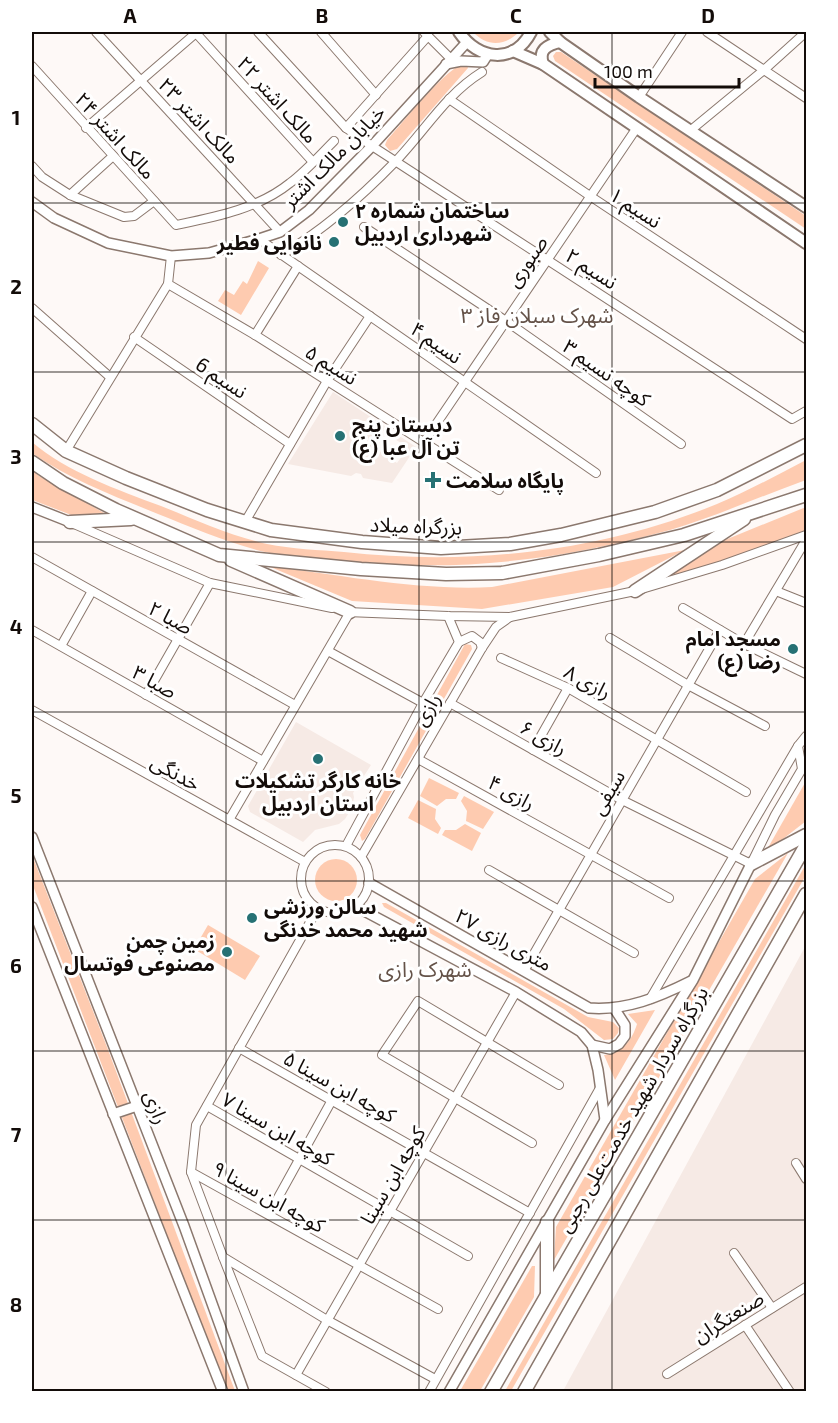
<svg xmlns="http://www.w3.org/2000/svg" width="838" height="1423" font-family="'Exo 2','Noto Sans Arabic',sans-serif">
<rect width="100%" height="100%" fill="#fef9f7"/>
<g fill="#f6eae5" fill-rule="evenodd">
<path d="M333,392l83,55 -24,36 -29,-5 -2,-4 -5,-1 -5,3 -63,-12zM379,428l29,20 -11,15 -28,-19z"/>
<path d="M296,722l75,43 -18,28 1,4 -2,11 -7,11 -6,5 -24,6 -12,12 -53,-30 -2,-6z"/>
<path d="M806,945v446h-243z"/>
</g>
<g fill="#fecbb0">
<path d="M473,32h46c-14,14 -32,15 -46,0z"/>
<path d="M556,52h5l245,164v13l-251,-168 -2,-5z"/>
<path d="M466,63l2,5 -71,81 -7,2 -5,-6 2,-5c14,-15 62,-76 79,-77z"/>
<path d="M258,261l11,7 -28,47 -23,-14 7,-11 9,5 9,-14 4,3z"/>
<path d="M32,442c35,30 86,48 129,64 35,14 70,30 106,38 25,5 52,6 77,8 125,14 257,0 373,-48 31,-13 60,-29 89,-44v20c-45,16 -89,36 -136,50 -116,32 -218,43 -337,30 -23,-3 -46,-3 -68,-8 -37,-9 -72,-24 -107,-38 -44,-18 -87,-34 -126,-61z"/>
<path d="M32,470l7,6 67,38 -32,2 -39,-15 -3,-2z"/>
<path d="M806,507v23l-86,33 -59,18 64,-41z"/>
<path d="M685,550l-72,37 -131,22 -130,-8 -84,-35c73,9 152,25 224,21z"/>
<path d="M465,644l6,1 1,4 -107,190 -3,2 -2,-6z"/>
<path d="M429,778l30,15 -3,6h-10l-9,7 -17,-10z"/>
<path d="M806,781v40l-41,32z"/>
<path d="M464,796l30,16 -11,17 -17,-8 1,-10 -6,-10z"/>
<path d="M418,800l18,9 -1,10 6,9 -3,6 -30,-16z"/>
<path d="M465,824l16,9 -9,18 -30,-16 3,-5h11z"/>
<path d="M788,853l-234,407 2,-33 199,-348z"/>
<path d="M32,855l75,192 128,344h-8l-2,-5 -193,-503z"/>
<circle cx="336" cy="880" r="21"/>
<path d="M806,864v11l-295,516h-6z"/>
<path d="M382,903h4l202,114 25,5 6,6 -1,5 -5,6 -9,1 -40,-31 -180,-102z"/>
<path d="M208,925l52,31 -15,24 -51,-31z"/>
<path d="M655,1010l-40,70 -11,-25c19,-2 28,-15 33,-31l-9,-10z"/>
<path d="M532,1266h3l-1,31 -54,94h-20z"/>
</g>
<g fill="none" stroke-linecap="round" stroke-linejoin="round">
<g stroke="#8b786e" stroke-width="10">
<g id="minor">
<path d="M96,32l184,200"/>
<path d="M195,32l118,130"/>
<path d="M258,32l88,96 26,18 420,273 14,-8"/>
<path d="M321,32l55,63"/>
<path d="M424,32l27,27"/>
<path d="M707,32l99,66"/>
<path d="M32,66l144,159c39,-8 82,-16 114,-42 16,-12 30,-28 44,-42"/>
<path d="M639,97l43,-65"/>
<path d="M449,99l141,97 216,143"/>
<path d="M86,128l110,-95"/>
<path d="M346,128l82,-92"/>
<path d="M691,130l74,-61 41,-37"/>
<path d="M32,166l10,11 28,18 54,22 10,-1 20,-15"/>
<path d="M70,195l43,-39"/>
<path d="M364,227l142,94 175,123"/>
<path d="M259,239l337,234"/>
<path d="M281,255c43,-25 80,-58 114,-93 30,-31 50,-67 87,-90"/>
<path d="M171,256l-3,28 87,51 244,155"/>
<path d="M32,308l78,69"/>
<path d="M255,335l43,-69"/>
<path d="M134,337l156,107"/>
<path d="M424,442l212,-313"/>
<path d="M66,451l102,-167"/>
<path d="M245,522l82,-141 43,-65"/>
<path d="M74,524l136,59 122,25"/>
<path d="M32,557l263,148"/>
<path d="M776,591l30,12"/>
<path d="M683,608l61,36 62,30"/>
<path d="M347,612l101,4 62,1 125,-26 87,-26 84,-30"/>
<path d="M32,630l231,131"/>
<path d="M610,638l78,47 77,41"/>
<path d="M459,642l13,-6 8,6 2,6"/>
<path d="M744,644l62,-104"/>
<path d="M61,646l31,-55"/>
<path d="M328,651l95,52"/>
<path d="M501,658l67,30 178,104"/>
<path d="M146,695l64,-112"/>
<path d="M450,703l172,97 129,64 24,-49 27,-46 -4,-23 8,-10"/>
<path d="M32,710l273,152"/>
<path d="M533,750l35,-62"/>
<path d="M418,759l251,139"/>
<path d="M229,820l121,-208"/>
<circle cx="335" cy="879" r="34"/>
<path d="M346,846l77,-143 36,-61 -11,-26"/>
<path d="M361,857l121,-209 14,-21 14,-10"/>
<path d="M489,870l145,83"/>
<path d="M318,908l-122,217 -5,47 247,137"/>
<path d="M524,971l196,-341"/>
<path d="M650,999l148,-253"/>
<path d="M239,1048l291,165"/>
<path d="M207,1106l261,150"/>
<path d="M532,1143l-150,-88 36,-54 141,84"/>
<path d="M796,1163l10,16"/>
<path d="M191,1172l32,85 104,63 108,59"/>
<path d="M269,1214l63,-114"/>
<path d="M734,1253l38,55"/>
<path d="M223,1257l39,99 64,36"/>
<path d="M745,1325l45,67"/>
<path d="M667,1374l139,-87"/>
<path d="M296,1375l220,-383"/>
<path d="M429,1392l171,-304"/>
</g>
</g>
<g stroke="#8b786e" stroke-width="12">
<g id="tertiary">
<path d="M446,64l15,-3 22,1 5,-8"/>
<path d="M32,202l22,16 54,25 63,13 38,-3 50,-14 21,-7 29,-22 63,-64 95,-104"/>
<path d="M32,507l38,15"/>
<path d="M32,837l152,389 60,166"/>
<path d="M369,883l220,125c37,3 70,-11 102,-27"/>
<path d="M355,906l161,86 65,40 11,13 6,25 7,50"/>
<path d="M32,907l191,485"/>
<path d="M592,1045l18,4 9,-5 6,-8v-11l-11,-17"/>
<path d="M113,1114l24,-8"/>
<path d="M449,1392l156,-272 88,-140 58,-116"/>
</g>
</g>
<g stroke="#8b786e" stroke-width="14">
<g id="secondary">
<path d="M459,32c19,28 55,33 72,0"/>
<path d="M550,32l10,10 79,55 167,110"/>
<path d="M513,51l30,13 263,179"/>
<path d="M543,64c-5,-14 4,-19 17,-22"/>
</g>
</g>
<g stroke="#8b786e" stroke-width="15">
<g id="trunk">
<path d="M32,424l34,27 60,27 81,32 64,20 91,12 79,6 69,-4 51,-9 94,-23 62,-22 89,-45"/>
<path d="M32,462l31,21 53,27 103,45 142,14 85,5 56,-1 97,-18 85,-20 122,-40"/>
<path d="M70,522l61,-3"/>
<path d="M231,560l119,52"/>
<path d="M635,591l109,-72"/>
<path d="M751,864l55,-29"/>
<path d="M547,1293v-71"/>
<path d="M491,1392l315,-547"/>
<path d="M524,1392l282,-498"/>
</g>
</g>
<use href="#minor" stroke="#fff" stroke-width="8"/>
<use href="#tertiary" stroke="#fff" stroke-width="9"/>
<use href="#secondary" stroke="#fff" stroke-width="10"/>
<use href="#trunk" stroke="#fff" stroke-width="12"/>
</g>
<path fill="none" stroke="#130c09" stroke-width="1.5" stroke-opacity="0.55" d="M226,32v1360M419,32v1360M612,32v1360M32,203h774M32,372h774M32,542h774M32,712h774M32,881h774M32,1051h774M32,1220h774"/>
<g fill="#267174" stroke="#fff" stroke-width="2">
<circle cx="343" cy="222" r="6"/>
<circle cx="334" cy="242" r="6"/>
<circle cx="340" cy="436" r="6"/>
<path d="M430 471h6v6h6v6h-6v6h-6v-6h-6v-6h6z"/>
<circle cx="793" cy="649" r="6"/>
<circle cx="318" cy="759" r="6"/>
<circle cx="252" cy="918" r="6"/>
<circle cx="227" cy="952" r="6"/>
</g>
<g text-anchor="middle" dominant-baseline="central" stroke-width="6" stroke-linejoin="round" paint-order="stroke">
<g font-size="20" fill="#130c09" stroke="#fff">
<text transform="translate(278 99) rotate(48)">مالک اشتر ۲۲</text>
<text transform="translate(200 120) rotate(47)">مالک اشتر ۲۳</text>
<text transform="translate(116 135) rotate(48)">مالک اشتر ۲۴</text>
<text transform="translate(333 156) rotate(-45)">خیابان مالک اشتر</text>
<text transform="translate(636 207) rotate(33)">نسیم ۱</text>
<text transform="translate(526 261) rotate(-56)">صبوری</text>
<text transform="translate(592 268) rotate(33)">نسیم ۲</text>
<text transform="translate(437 342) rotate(35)">نسیم ۴</text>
<text transform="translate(332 364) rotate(32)">نسیم ۵</text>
<text transform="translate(607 372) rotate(35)">کوچه نسیم ۳</text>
<text transform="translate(222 377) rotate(34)">نسیم 6</text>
<text transform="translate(416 525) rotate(2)">بزرگراه میلاد</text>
<text transform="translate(171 617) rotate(29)">صبا ۲</text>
<text transform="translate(155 681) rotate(29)">صبا ۳</text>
<text transform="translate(588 681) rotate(28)">رازی ۸</text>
<text transform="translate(426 709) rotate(-60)">رازی</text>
<text transform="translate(544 737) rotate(29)">رازی ۶</text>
<text transform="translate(176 772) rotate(29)">خدنگی</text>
<text transform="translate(512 792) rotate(29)">رازی ۴</text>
<text transform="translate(607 792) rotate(-60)">سیفی</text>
<text transform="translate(504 939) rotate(29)">۲۷ متری رازی</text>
<text transform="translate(340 1086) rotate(29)">کوچه ابن سینا ۵</text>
<text transform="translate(157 1107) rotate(69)">رازی</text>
<text transform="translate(632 1109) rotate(-60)">بزرگراه سردار شهید خدمت‌علی رجبی</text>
<text transform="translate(278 1128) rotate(30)">کوچه ابن سینا ۷</text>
<text transform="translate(392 1175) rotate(-60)">کوچه ابن سینا</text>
<text transform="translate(269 1196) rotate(29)">کوچه ابن سینا ۹</text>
<text transform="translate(728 1316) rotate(-32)">صنعتگران</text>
</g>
<g font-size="20" font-weight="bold" fill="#130c09" stroke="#fff" text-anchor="start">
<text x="355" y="210">ساختمان شماره ۲<tspan x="355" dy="23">شهرداری اردبیل</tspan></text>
<text x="322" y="242" text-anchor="end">نانوایی فطیر</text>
<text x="352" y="424">دبستان پنج<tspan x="352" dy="23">تن آل عبا (ع)</tspan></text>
<text x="446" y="480">پایگاه سلامت</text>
<text x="781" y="638" text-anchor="end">مسجد امام<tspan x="781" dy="23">رضا (ع)</tspan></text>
<text x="318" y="780" text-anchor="middle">خانه کارگر تشکیلات<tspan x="318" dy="23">استان اردبیل</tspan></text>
<text x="264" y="906">سالن ورزشی<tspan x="264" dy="23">شهید محمد خدنگی</tspan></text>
<text x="215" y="940" text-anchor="end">زمین چمن<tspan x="215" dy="23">مصنوعی فوتسال</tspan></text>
</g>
<g font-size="21" fill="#645248" stroke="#fff">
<text x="537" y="314">شهرک سبلان فاز ۳</text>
<text x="425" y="968">شهرک رازی</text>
</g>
</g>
<rect width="838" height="1423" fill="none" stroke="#ffffff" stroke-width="66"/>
<path d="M595 78v9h144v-9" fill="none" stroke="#130c09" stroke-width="3"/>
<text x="604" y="78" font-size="18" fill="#130c09" stroke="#ffffff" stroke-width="4.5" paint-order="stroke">100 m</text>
<rect x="33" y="33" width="772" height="1357" fill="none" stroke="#130c09" stroke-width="2"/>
<g font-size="20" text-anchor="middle" font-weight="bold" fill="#130c09">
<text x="130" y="23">A</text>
<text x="322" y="23">B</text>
<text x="516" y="23">C</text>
<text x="708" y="23">D</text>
<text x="16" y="125">1</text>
<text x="16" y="294">2</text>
<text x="16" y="464">3</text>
<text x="16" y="634">4</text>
<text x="16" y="803">5</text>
<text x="16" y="973">6</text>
<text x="16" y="1142">7</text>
<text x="16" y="1312">8</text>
</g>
</svg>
